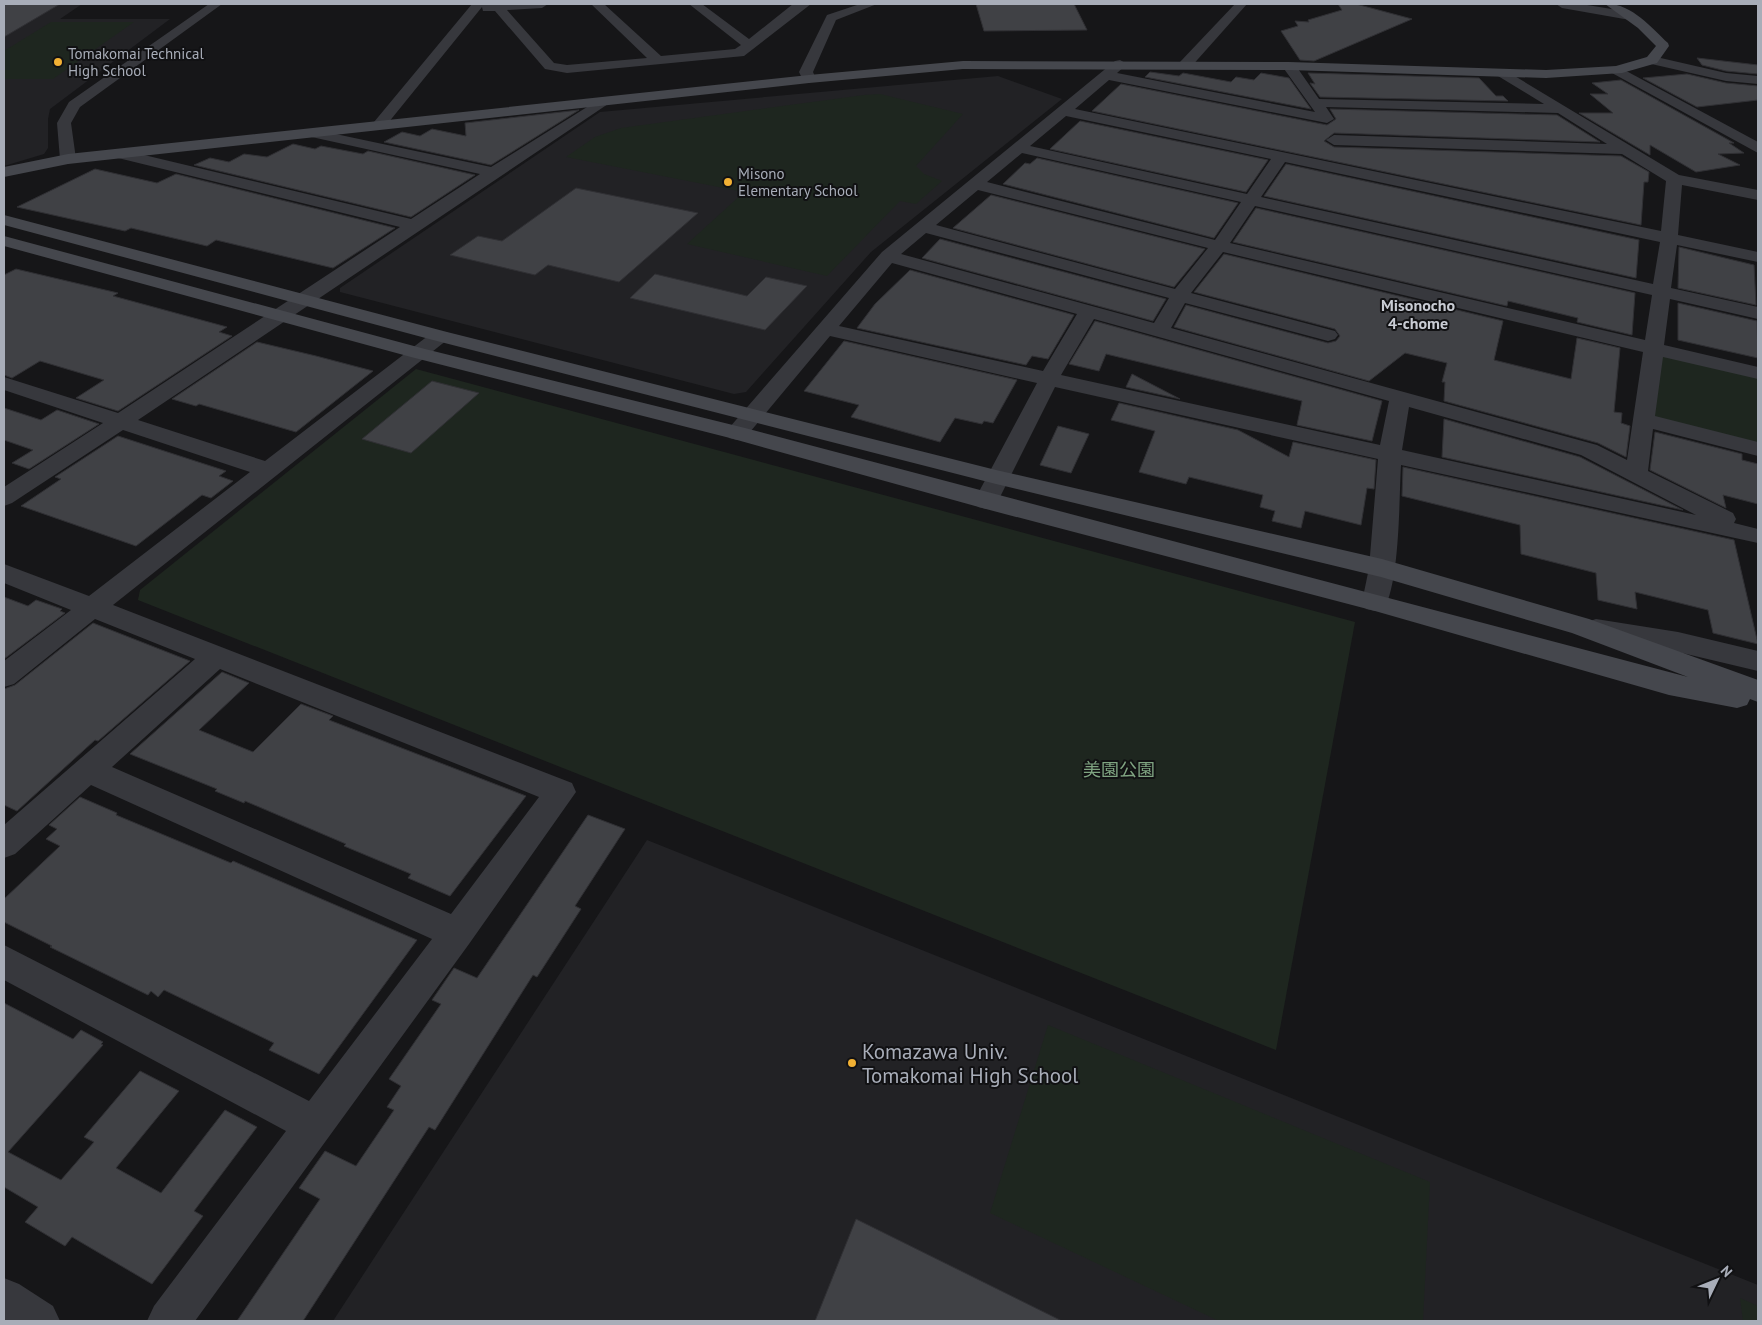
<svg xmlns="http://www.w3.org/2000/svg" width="1762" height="1325" font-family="'PT Sans','Noto Sans JP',sans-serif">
<rect width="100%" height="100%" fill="#161618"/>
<g fill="#222225">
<path d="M4,4h78l-22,15h110l-120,90 -2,10v29l-4,6 -40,12z"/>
<path d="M998,76l64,23 -191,153 -125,140 -12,2 -394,-102v-4l260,-176z"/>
<path d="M647,840l1111,445v36h-1425z"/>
</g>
<g fill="#1e261f">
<path d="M51,22h83l-81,57h-49v-28z"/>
<path d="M880,94l83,20 -47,52 8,8 18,7 -26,23 -16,-3 -73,75 -140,-32 57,-52 -178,-35 29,-20 26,-9 243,-33z"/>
<path d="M1654,348l104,25v76l-113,-29z"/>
<path d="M416,369l939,253 -79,428 -1138,-450 2,-10z"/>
<path d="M1048,1025l382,157 -7,139h-204l-229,-108z"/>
<path d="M1740,1298l18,8v15h-15z"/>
</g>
<g fill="#404145" stroke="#303034">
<path d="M4,4h56l-56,33z"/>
<path d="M976,4h98l13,26 -103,1z"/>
<path d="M1338,4h18l56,15 -98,42 -14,-1 -19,-29 17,-5 -3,-5 14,1 -1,-2 34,-10z"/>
<path d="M1697,58l61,7v9l-32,-3 -24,-6z"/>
<path d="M1150,72l29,4 4,-3 48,9 5,-5 18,3 7,-7 28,5 22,31 -166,-32z"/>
<path d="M1308,73l171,5 17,18h7l5,5 -188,-4 -10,-14 5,1z"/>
<path d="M1687,74l39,9 32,3v14l-61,7 -54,-29z"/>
<path d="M1621,80l113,63h-5l15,10 -26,1 22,11 -44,7 -46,-27v10l-71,-42h34l-23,-19h18l-16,-11z"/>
<path d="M1121,84l206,41 9,-6 -6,-10 227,6 43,27 -266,-9 -10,8 10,6 287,9 28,16 -1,10h-4l-3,43 -549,-114z"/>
<path d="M579,110l-88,55 -107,-23 18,-10 18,4 12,-7 34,7 -1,-13z"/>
<path d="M1080,121l188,39 -22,32 -196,-43z"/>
<path d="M293,144l22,5 6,-3 42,8 5,-3 107,24 -64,42 -217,-52 16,-7 19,4 15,-8 23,3z"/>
<path d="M1037,158l201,45 -24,35 -211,-54 22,-21 5,1z"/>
<path d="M1286,164l353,76 -3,38 -372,-82z"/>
<path d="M95,169l62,14 19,-9 219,54 -62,40 -117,-28 -9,6 -76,-18 -6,3 -108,-24z"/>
<path d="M576,188l122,25 -79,69 -71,-17 -13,10 -85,-20 28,-19 24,5z"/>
<path d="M991,195l214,54 -31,38 -221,-59z"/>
<path d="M1256,208l379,85 -3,42 -55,-13 1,-4 -70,-17 -1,5 -274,-64z"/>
<path d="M940,239l226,60 -13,22 -231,-63z"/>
<path d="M1679,247l75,18 2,40 -78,-17z"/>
<path d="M1224,254l279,67 -9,39 77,19 6,-41 43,10 -6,64 8,1 -1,10 9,3 -4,31 -28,-14 -154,-42 1,-19h-3l5,-19 -42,-10 -36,28 -195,-54 12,-22 142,38 8,-2 4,-5 -5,-7 -141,-37z"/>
<path d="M16,269l102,24 -5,3 114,31 -8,5 13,4 -114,75 -42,-13 28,-18 -64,-19 -28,17 -8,-3v-100z"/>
<path d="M910,270l164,45 -26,44 -16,-3 -6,9 -169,-37 18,-24z"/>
<path d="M655,274l92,22 19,-19 41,9 -42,44 -135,-32z"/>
<path d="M1678,303l79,18 1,37 -80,-18z"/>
<path d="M1095,321l287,80 -10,40 -75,-16 5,-24 -196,-47 -7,17 -30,-7z"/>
<path d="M844,341l173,39 -24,43 -9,-2 -2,3 -27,-6 -15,24 -89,-25 8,-12 -55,-14z"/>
<path d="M257,342l59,14 57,15 -77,61 -97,-28 -3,2 -24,-7z"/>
<path d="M1132,374l48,25 -54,-12z"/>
<path d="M432,381l47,12 -68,60 -49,-14z"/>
<path d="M1119,403l119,27 51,27 4,-15 83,18 -2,29 -7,-1 -6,37 -56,-14 -4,17 -29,-7 3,-10 -15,-4 3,-12 -74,-18 -3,7 -47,-12 16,-41 -44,-11z"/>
<path d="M4,408l37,12 16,-10 42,14 -70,45 -17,-6 21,-13 -29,-10z"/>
<path d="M1444,419l136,38 103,53 -241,-53z"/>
<path d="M1058,426l31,8 -18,39 -31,-8z"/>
<path d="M1655,432l87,22v6l16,4v40l-35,-9 3,13 -76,-38z"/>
<path d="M118,436l108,35 -7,5 14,5 -22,17 -9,-3 -66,51 -115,-40 40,-27 -6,-2z"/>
<path d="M1403,467l331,73 24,104 -45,-11 -5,-23 -73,-18 2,17 -39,-9 -2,-27 -75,-19 -1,-29 -118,-29z"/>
<path d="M4,597l24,9 8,-6 26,9 -2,2 5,2 -61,46z"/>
<path d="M93,623l97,38 -92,80 -3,-1 -78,71 -13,-6v-116l11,-4z"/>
<path d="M222,672l27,11 -50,47 54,22 48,-48 32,12 -4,4 197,76 -76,100 -42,-18 3,-4 -67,-28 2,-2 -101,-43 -1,2 -29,-12 2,-2 -87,-35z"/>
<path d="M80,797l37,16 -1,2 115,48 2,-2 184,79 -98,134 -50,-24 5,-7 -110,-53 -6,7 -7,-6 -3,4 -98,-48 2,-1 -48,-24v-23l56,-53 -14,-7 11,-10 -8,-4z"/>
<path d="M588,815l37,14 -50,77 6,3 -44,68 -4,-2 -98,155 -6,-3 -126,194h-66l83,-122 -21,-11 26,-37 31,15 38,-56 -7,-3 14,-21 -12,-7 52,-75 -9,-4 22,-32 23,10z"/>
<path d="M4,1003l69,36 8,-9 22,12 -2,2 2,1 -95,107 53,28 33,-38 -10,-5 56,-66 39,20 -63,77 45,25 64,-83 32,17 -63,84 9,5 -51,68 -80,-47 -7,9 -40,-24 13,-15 -34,-20z"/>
<path d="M856,1219l206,102h-247z"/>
</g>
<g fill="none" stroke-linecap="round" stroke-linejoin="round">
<g fill="#37383d" fill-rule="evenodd">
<path d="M209,4h13l-142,103 -9,16 5,36 -8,5 -5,-2 -3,-3 -3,-36 12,-21z"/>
<path d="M472,4h76l-6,4 -35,2 47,53 13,2 80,-7 -56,-54h13l57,52 74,-7 6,-4 -52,-41h13l47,35 44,-35h18l-67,52 -177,17 -22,-4 -50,-58h-12l-1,-4 -98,121h-10l-2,-3 2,-3z"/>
<path d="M860,4h17l-41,16 -23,52 3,7 -7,4 -5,-1 -5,-10 28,-57z"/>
<path d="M1235,4h12l-57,64h-10l-2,-3 2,-3z"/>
<path d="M1556,4h25l49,8 6,4 -6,4 -68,-12z"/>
<path d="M1652,56l74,17 32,3v8l-32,-3 -79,-18 -2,-3 2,-3z"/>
<path d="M1120,60l7,4 -10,9 198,39 -33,-46 2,-3h10l25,36 225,5 -46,-28 -2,-3 7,-4 176,106 79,15v10l-76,-15 -4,50 80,17v10l-81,-17 -6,43 87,19v12l-88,-20 -6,46 94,22v12l-95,-22 -8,59 103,26v14l-105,-27 -5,42 85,42 3,6 -2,4 24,6v14l-357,-78c-2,34 -1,116 -17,144l-9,2 -9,-2 -4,-7 7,-34 9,-109 -323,-72 -57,114 -4,6 -8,2 -8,-2 -4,-6 63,-118 -207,-47 -85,102 -8,2 -8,-2 -3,-5 3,-5 153,-176 233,-191zM1109,80l218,43 7,-4 -8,-12 232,6 49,31 -273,-9 -8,5 8,5 288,9 44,27 -5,50 -586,-122zM1066,116l205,43 -24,35 -217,-48zM1022,153l219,49 -26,38 -228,-58zM1285,162l375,80 -7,42 -392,-87zM978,190l230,58 -33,41 -239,-64zM1255,206l397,89 -7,45 -415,-97zM926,233l243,65 -15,25 -253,-69zM1223,252l420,100 -16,108 -30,-15 -426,-117 14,-25 143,38 7,-2 3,-4 -3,-4 -144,-38zM892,263l185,51 -34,57 -204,-45zM1094,319l295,82 -9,44 -319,-70zM1409,407l172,48 115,60 -294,-65z"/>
<path d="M1617,66l141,76v11l-146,-80 -2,-3z"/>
<path d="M603,97l7,4 -2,3 -470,316 127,41 168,-129h14l3,4 -3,4 -334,265 459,178 4,9 -107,152 -274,377h-48l7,-15 132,-175 -282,-151v-35l305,156 123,-162 -341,-154 -76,69 -11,4v-33l191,-166 -100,-40 -81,65 -10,3v-26l67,-51 -67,-27v-19l85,32 161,-124 -127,-42 -111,73 -8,3v-19l99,-64 -99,-33v-13l114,36 282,-186 -286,-70 -3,-3 3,-3 5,-2 292,70 69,-45 -173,-38 -2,-3 2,-3 5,-1 179,38zM220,669l319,128 -88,117 -339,-147z"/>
<path d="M1596,619l82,13 80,19v20l-80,-19 -91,-16 -4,-7 4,-7z"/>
<path d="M4,1278l15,6 34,22 7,15h-56z"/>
</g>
<g fill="#45474d" fill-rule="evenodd">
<path d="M1605,4c25,-2 46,23 63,39l1,3 -12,17 -35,10 -76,5 -257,-8 -326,-1 -154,14 -741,81 -64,13v-10l64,-13 741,-79 154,-14 326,1 257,8 70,-4 31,-9 9,-11 -18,-18z"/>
<path d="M4,215l443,117 549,138 386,89 207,60 169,61v22l-8,-3 -3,6 -10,3 -68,-13 -294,-84 -389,-102 -256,-71 -319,-81 -407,-111v-10l421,113 320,79 943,249 -116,-44 -191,-56 -385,-93 -563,-144 -429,-115z"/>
</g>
</g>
<g fill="#f2b134" stroke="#111113" stroke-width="2">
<circle cx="58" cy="62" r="5"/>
<circle cx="728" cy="182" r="5"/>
<circle cx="852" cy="1063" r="5"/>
</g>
<g text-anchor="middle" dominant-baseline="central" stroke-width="4" stroke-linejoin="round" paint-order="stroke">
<g font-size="15" fill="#a8adb8" stroke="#111113" text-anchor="start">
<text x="68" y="53">Tomakomai Technical<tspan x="68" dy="17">High School</tspan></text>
<text x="738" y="173">Misono<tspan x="738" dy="17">Elementary School</tspan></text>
</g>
<g font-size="16" font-weight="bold" fill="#c9ccd4" stroke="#111113">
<text x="1418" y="305">Misonocho<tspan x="1418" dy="18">4-chome</tspan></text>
</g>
<g font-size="18" fill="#7fa381" stroke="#111113">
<text x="1119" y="769">美園公園</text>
</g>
<g font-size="21" fill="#a8adb8" stroke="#111113" text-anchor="start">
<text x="862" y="1051">Komazawa Univ.<tspan x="862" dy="24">Tomakomai High School</tspan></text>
</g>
</g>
<rect width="1762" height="1325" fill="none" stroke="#a8adb8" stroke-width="10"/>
<g transform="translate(1717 1280) rotate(47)" stroke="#111113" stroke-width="4" paint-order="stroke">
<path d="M0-4L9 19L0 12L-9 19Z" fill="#a8adb8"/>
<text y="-8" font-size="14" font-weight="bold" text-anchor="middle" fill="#a8adb8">N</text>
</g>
</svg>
